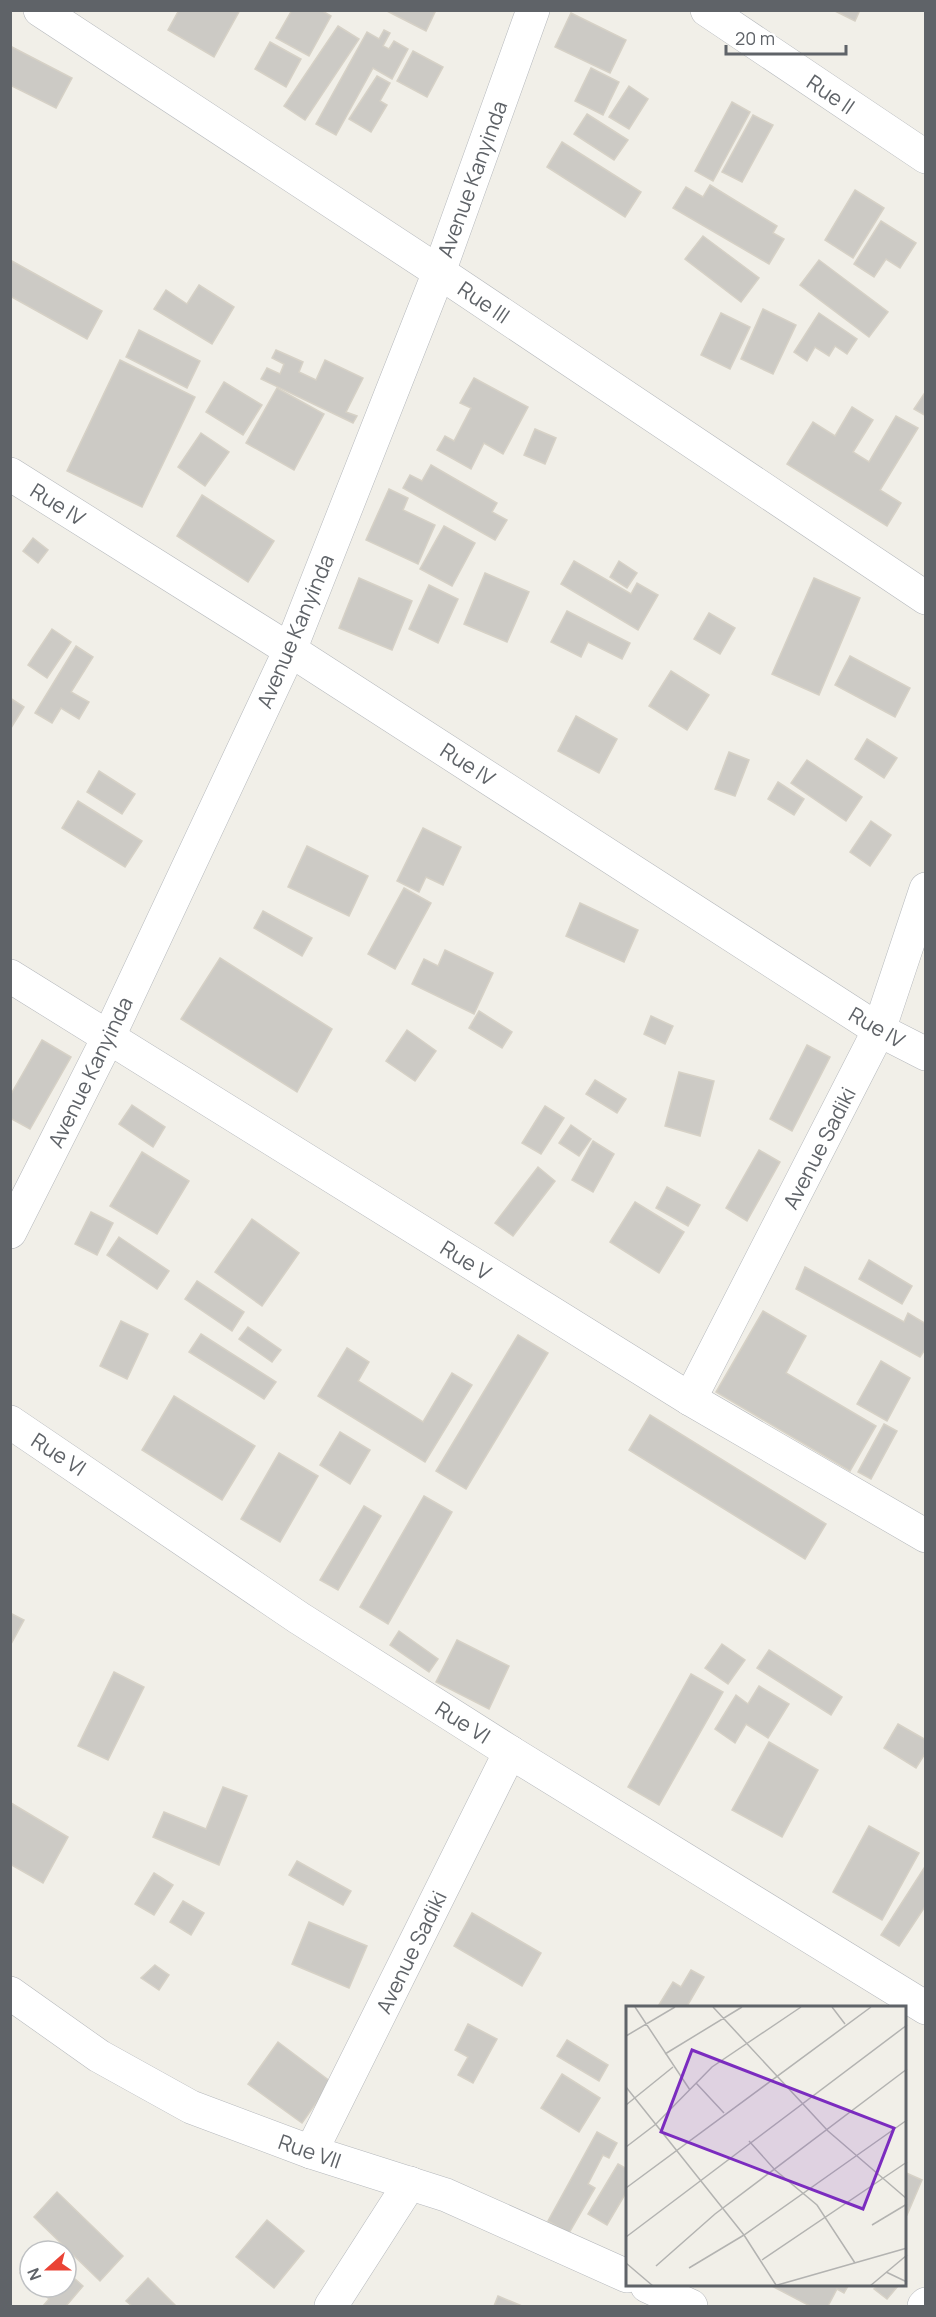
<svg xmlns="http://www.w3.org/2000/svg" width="936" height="2317" font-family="Manrope,sans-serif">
<rect width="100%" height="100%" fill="#f1efe8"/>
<g fill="#cccac5" stroke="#d6d1c6" stroke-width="1.5">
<path d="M179,10h61l-26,47 -46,-27z"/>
<path d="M292,10h29l10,6 -22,40 -33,-18z"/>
<path d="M385,10h51l-10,21z"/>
<path d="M833,10h27l-5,11z"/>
<path d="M571,13l55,27 -16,33 -55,-26z"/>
<path d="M338,26l21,13 -54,81 -21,-14z"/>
<path d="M384,30l6,3 -7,13 6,3 5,-8 14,8 -16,30 -19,-11 -37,67 -20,-11 51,-92 12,7z"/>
<path d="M270,42l31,17 -15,28 -31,-18z"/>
<path d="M10,46l62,32 -16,30 -46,-23z"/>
<path d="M413,51l30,16 -16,30 -30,-16z"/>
<path d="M591,68l28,14 -16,33 -28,-14z"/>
<path d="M377,76l13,7 -10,18 7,4 -16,27 -22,-13z"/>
<path d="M629,86l19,13 -19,30 -20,-12z"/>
<path d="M732,102l18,10 -37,69 -18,-10z"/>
<path d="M587,114l41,26 -14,20 -40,-26z"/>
<path d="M753,115l20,10 -31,57 -20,-10z"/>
<path d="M562,142l79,50 -16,25 -78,-50z"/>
<path d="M710,185l67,41 -4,7 11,6 -15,25 -96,-56 13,-21 17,10z"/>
<path d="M855,190l29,18 -31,50 -28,-18z"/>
<path d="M881,221l35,22 -16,25 -14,-9 -12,18 -20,-13z"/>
<path d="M703,236l56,42 -18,24 -56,-43z"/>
<path d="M10,260l92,51 -15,28 -77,-43z"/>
<path d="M819,260l69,52 -19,25 -69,-52z"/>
<path d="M199,285l35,22 -22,37 -58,-35 12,-19 21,14z"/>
<path d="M763,309l33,16 -23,49 -32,-15z"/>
<path d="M721,313l29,14 -20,42 -29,-14z"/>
<path d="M819,313l38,26 -10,15 -12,-8 -6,10 -14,-9 -8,14 -13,-9z"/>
<path d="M139,330l61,31 -13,27 -61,-31z"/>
<path d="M276,350l27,12 -4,10 17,8 9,-20 38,18 -17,34 11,4 -4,7 -92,-44 6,-11 13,6 4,-10 -12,-6z"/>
<path d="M120,360l75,37 -53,110 -75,-36z"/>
<path d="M474,378l54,29 -25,47 -19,-11 -13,26 -34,-19 8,-14 9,5 17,-33 -11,-5z"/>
<path d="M224,382l38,23 -19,30 -37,-23z"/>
<path d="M277,388l47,26 -30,56 -48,-27z"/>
<path d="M926,391v25l-12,-7z"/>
<path d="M852,407l21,13 -20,32 16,10 27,-46 22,12 -38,62 21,13 -14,23 -100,-62 26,-42 22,14z"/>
<path d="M535,429l21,9 -11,26 -21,-9z"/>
<path d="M201,433l28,19 -24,34 -27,-19z"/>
<path d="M431,465l66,38 -5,9 15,8 -12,20 -92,-52 7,-13 12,6z"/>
<path d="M389,489l19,9 -5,12 32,15 -17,39 -52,-24z"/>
<path d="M202,495l72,46 -26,41 -71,-46z"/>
<path d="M444,526l31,17 -23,43 -32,-17z"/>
<path d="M33,538l15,12 -10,13 -15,-12z"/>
<path d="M574,561l57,33 6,-11 21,12 -20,35 -77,-46z"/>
<path d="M619,561l18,12 -10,15 -17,-11z"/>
<path d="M485,573l44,19 -22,50 -43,-18z"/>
<path d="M359,578l53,23 -20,49 -53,-22z"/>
<path d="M814,578l46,20 -41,97 -47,-21z"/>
<path d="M429,585l29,14 -20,44 -29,-14z"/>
<path d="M567,611l63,32 -8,16 -34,-17 -7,15 -30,-15z"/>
<path d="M709,613l26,15 -15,26 -26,-15z"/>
<path d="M52,629l19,13 -24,36 -19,-13z"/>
<path d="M76,646l17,11 -22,35 18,10 -10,17 -18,-11 -9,15 -17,-10z"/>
<path d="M850,656l60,32 -15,29 -60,-32z"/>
<path d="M671,671l38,24 -22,35 -38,-24z"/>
<path d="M10,698l14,9 -13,21h-1z"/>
<path d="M576,716l41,23 -18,34 -41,-22z"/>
<path d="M867,739l30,19 -13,20 -29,-19z"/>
<path d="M729,752l20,8 -14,36 -20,-7z"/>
<path d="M807,760l55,37 -16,24 -55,-38z"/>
<path d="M99,771l36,23 -13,20 -35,-22z"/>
<path d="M778,782l26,17 -10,16 -26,-16z"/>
<path d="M78,801l64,40 -17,26 -63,-39z"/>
<path d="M871,821l20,14 -21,31 -20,-14z"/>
<path d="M423,828l38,19 -18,38 -17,-8 -7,15 -22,-11z"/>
<path d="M307,846l61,30 -19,40 -61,-29z"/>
<path d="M404,888l27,15 -36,66 -27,-15z"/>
<path d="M580,903l58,27 -14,32 -58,-26z"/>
<path d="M263,911l49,27 -10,18 -48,-28z"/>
<path d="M445,950l48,23 -19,41 -62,-30 12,-25 14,7z"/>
<path d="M220,958l112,71 -35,63 -116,-73z"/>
<path d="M479,1011l33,21 -10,16 -33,-20z"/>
<path d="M651,1016l22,10 -8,18 -21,-10z"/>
<path d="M407,1030l29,21 -21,30 -29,-20z"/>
<path d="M42,1040l29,17 -41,72 -20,-11v-22z"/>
<path d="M807,1045l23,12 -38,74 -22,-12z"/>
<path d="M679,1072l35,9 -14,55 -35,-10z"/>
<path d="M595,1080l31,19 -9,14 -31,-19z"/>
<path d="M132,1105l33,22 -12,20 -34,-23z"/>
<path d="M545,1106l19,12 -23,36 -19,-11z"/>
<path d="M571,1125l20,14 -12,17 -20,-13z"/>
<path d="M593,1141l21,13 -21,38 -21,-12z"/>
<path d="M759,1150l21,12 -33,59 -21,-13z"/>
<path d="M142,1152l47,29 -32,53 -47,-28z"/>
<path d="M538,1167l17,14 -42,55 -18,-13z"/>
<path d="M667,1187l33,18 -12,21 -32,-18z"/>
<path d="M635,1202l49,30 -25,41 -49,-31z"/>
<path d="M91,1212l22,11 -16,32 -22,-11z"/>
<path d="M252,1219l47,34 -37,53 -47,-34z"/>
<path d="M119,1237l50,34 -12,18 -50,-34z"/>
<path d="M869,1260l43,26 -10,18 -43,-25z"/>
<path d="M805,1267l99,55 4,-9 18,11v24l-6,9 -124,-68z"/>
<path d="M197,1281l47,31 -12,19 -47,-32z"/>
<path d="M763,1311l43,25 -20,37 90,53 -26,45 -134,-79z"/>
<path d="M121,1321l27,13 -21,45 -27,-13z"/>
<path d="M248,1327l33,23 -9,12 -33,-23z"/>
<path d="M201,1334l75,48 -12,17 -75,-47z"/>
<path d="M518,1335l30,18 -82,136 -30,-18z"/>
<path d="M347,1348l22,14 -11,19 65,41 29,-49 20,12 -47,77 -107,-66z"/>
<path d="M881,1361l29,17 -23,43 -30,-17z"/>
<path d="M174,1396l81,50 -33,54 -80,-50z"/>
<path d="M650,1415l176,109 -21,35 -176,-109z"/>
<path d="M884,1424l13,7 -26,48 -13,-7z"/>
<path d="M340,1432l30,18 -20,34 -30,-19z"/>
<path d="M279,1453l39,23 -38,66 -39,-23z"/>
<path d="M424,1496l28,16 -64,112 -28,-17z"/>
<path d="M364,1506l17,10 -43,74 -18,-10z"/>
<path d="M10,1613l14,7 -14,26z"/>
<path d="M399,1631l39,28 -9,13 -39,-27z"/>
<path d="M457,1640l52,26 -20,43 -53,-27z"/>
<path d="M722,1644l23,16 -17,24 -23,-16z"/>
<path d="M769,1650l73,47 -11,18 -74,-47z"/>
<path d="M114,1672l30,15 -36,73 -30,-14z"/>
<path d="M691,1674l32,18 -64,113 -31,-18z"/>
<path d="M759,1686l30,18 -21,34 -22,-14 -11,19 -20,-14 21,-34 12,9z"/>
<path d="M898,1724l28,16v12l-10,16 -32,-20z"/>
<path d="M769,1742l49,28 -36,67 -50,-27z"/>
<path d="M223,1787l24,9 -28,69 -66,-28 11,-25 42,17z"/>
<path d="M11,1803l57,34 -25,46 -33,-19z"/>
<path d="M869,1826l50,27 -37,67 -49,-28z"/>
<path d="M297,1861l54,30 -8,14 -54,-30z"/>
<path d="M926,1865v40l-27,41 -18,-11z"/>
<path d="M154,1873l19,12 -19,30 -19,-11z"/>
<path d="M183,1901l21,12 -13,22 -21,-13z"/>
<path d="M472,1913l69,40 -19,33 -68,-40z"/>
<path d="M309,1922l58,24 -18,42 -57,-24z"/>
<path d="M155,1965l14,10 -10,15 -18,-12z"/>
<path d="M691,1970l13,7 -18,31h-29l16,-26 8,5z"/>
<path d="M468,2024l29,15 -24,44 -15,-8 10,-18 -13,-7z"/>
<path d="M567,2040l41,25 -9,16 -42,-25z"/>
<path d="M278,2042l53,40 -29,41 -54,-39z"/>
<path d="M562,2074l38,24 -21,34 -38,-24z"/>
<path d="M597,2132l20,11 -8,15 -6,-3 -15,29 7,4 -26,45 -21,-12z"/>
<path d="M618,2164l9,5v22l-20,34 -19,-11z"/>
<path d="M904,2172l18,8 -15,35 -3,-1z"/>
<path d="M57,2192l66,64 -23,25 -66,-64z"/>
<path d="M267,2220l37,31 -30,37 -38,-31z"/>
<path d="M30,2261v21l-10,-9z"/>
<path d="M66,2271l17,15 -17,20h-23l6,-7 -13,-12h30z"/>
<path d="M148,2278l28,28h-44l-6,-5z"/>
<path d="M772,2286h76l-4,7 -7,-4 -9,17h-18z"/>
<path d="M877,2286h21l-11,13 -13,-10z"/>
<path d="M498,2296l24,10h-28z"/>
</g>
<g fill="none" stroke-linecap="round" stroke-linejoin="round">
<g stroke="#b5b8bc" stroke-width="34">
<g id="minor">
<path d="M40,10l399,262 487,326"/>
<path d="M707,10l219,147"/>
<path d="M10,474l280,176 589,380 47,24"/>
<path d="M10,976l680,423 236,137"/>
<path d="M10,1232l98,-194 182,-388 149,-378 94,-262"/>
<path d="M690,1399l189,-369 47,-141"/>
<path d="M10,1422l289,196 211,134 416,256"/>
<path d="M10,1993l89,63 92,51 120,45 135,43 181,81"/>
<path d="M311,2152l199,-400"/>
<path d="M647,2286l44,20"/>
<path d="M331,2306l79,-123"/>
<path d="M924,2306l2,-2"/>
</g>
</g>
<use href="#minor" stroke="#fff" stroke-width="33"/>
</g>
<g text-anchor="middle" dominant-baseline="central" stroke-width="4.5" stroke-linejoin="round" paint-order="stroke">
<g font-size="21" fill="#5f6368" stroke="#fff">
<text transform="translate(831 94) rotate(34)">Rue II</text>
<text transform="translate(472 179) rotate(-70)">Avenue Kanyinda</text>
<text transform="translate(484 302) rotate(34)">Rue III</text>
<text transform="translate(58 504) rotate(32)">Rue IV</text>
<text transform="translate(295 631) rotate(-67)">Avenue Kanyinda</text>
<text transform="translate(468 764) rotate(33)">Rue IV</text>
<text transform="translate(877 1027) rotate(30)">Rue IV</text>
<text transform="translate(90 1072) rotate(-64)">Avenue Kanyinda</text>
<text transform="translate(819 1148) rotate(-63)">Avenue Sadiki</text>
<text transform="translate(466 1260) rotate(32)">Rue V</text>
<text transform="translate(59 1454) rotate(33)">Rue VI</text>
<text transform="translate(463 1722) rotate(32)">Rue VI</text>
<text transform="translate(411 1952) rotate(-64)">Avenue Sadiki</text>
<text transform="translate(310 2151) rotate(19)">Rue VII</text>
</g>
</g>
<g transform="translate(626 2006)">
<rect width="280" height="280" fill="#f1efe8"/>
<path fill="none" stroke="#b3b3b1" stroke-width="1.5" d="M9,1l55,83M87,1l115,124 79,68M206,1l13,17M0,30l49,-29M39,48l77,-47M70,77l28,30M0,81l118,148 32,50M0,99l47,-38M123,135l26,29 42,35 38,58M0,141l30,-23 56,-57 89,-60M0,182l245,-181M246,219l35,-21M0,231l281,-212M136,254l145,-98M0,257l27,23M30,260l59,-52 192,-145M63,262l55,-33 163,-115M260,266l21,10M148,280l133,-38M244,280l37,-31"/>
<path fill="#7b2cbf" fill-opacity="0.15" stroke="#7b2cbf" stroke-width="3" d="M66,44l202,78 -31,81 -202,-77z"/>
<rect width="280" height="280" fill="none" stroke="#5f6368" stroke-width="3"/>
</g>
<rect width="936" height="2317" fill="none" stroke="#5f6368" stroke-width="24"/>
<g transform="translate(48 2269) rotate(249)"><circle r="28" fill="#ffffff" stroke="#bfc1c3" stroke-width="1.5"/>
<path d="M0-4.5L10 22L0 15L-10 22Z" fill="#ea4335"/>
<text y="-9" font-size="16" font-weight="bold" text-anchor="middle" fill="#5f6368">N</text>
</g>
<path d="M726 45v9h120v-9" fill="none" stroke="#5f6368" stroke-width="3"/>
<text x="735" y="45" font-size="18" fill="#5f6368" stroke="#ffffff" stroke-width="4.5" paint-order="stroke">20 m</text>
</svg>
